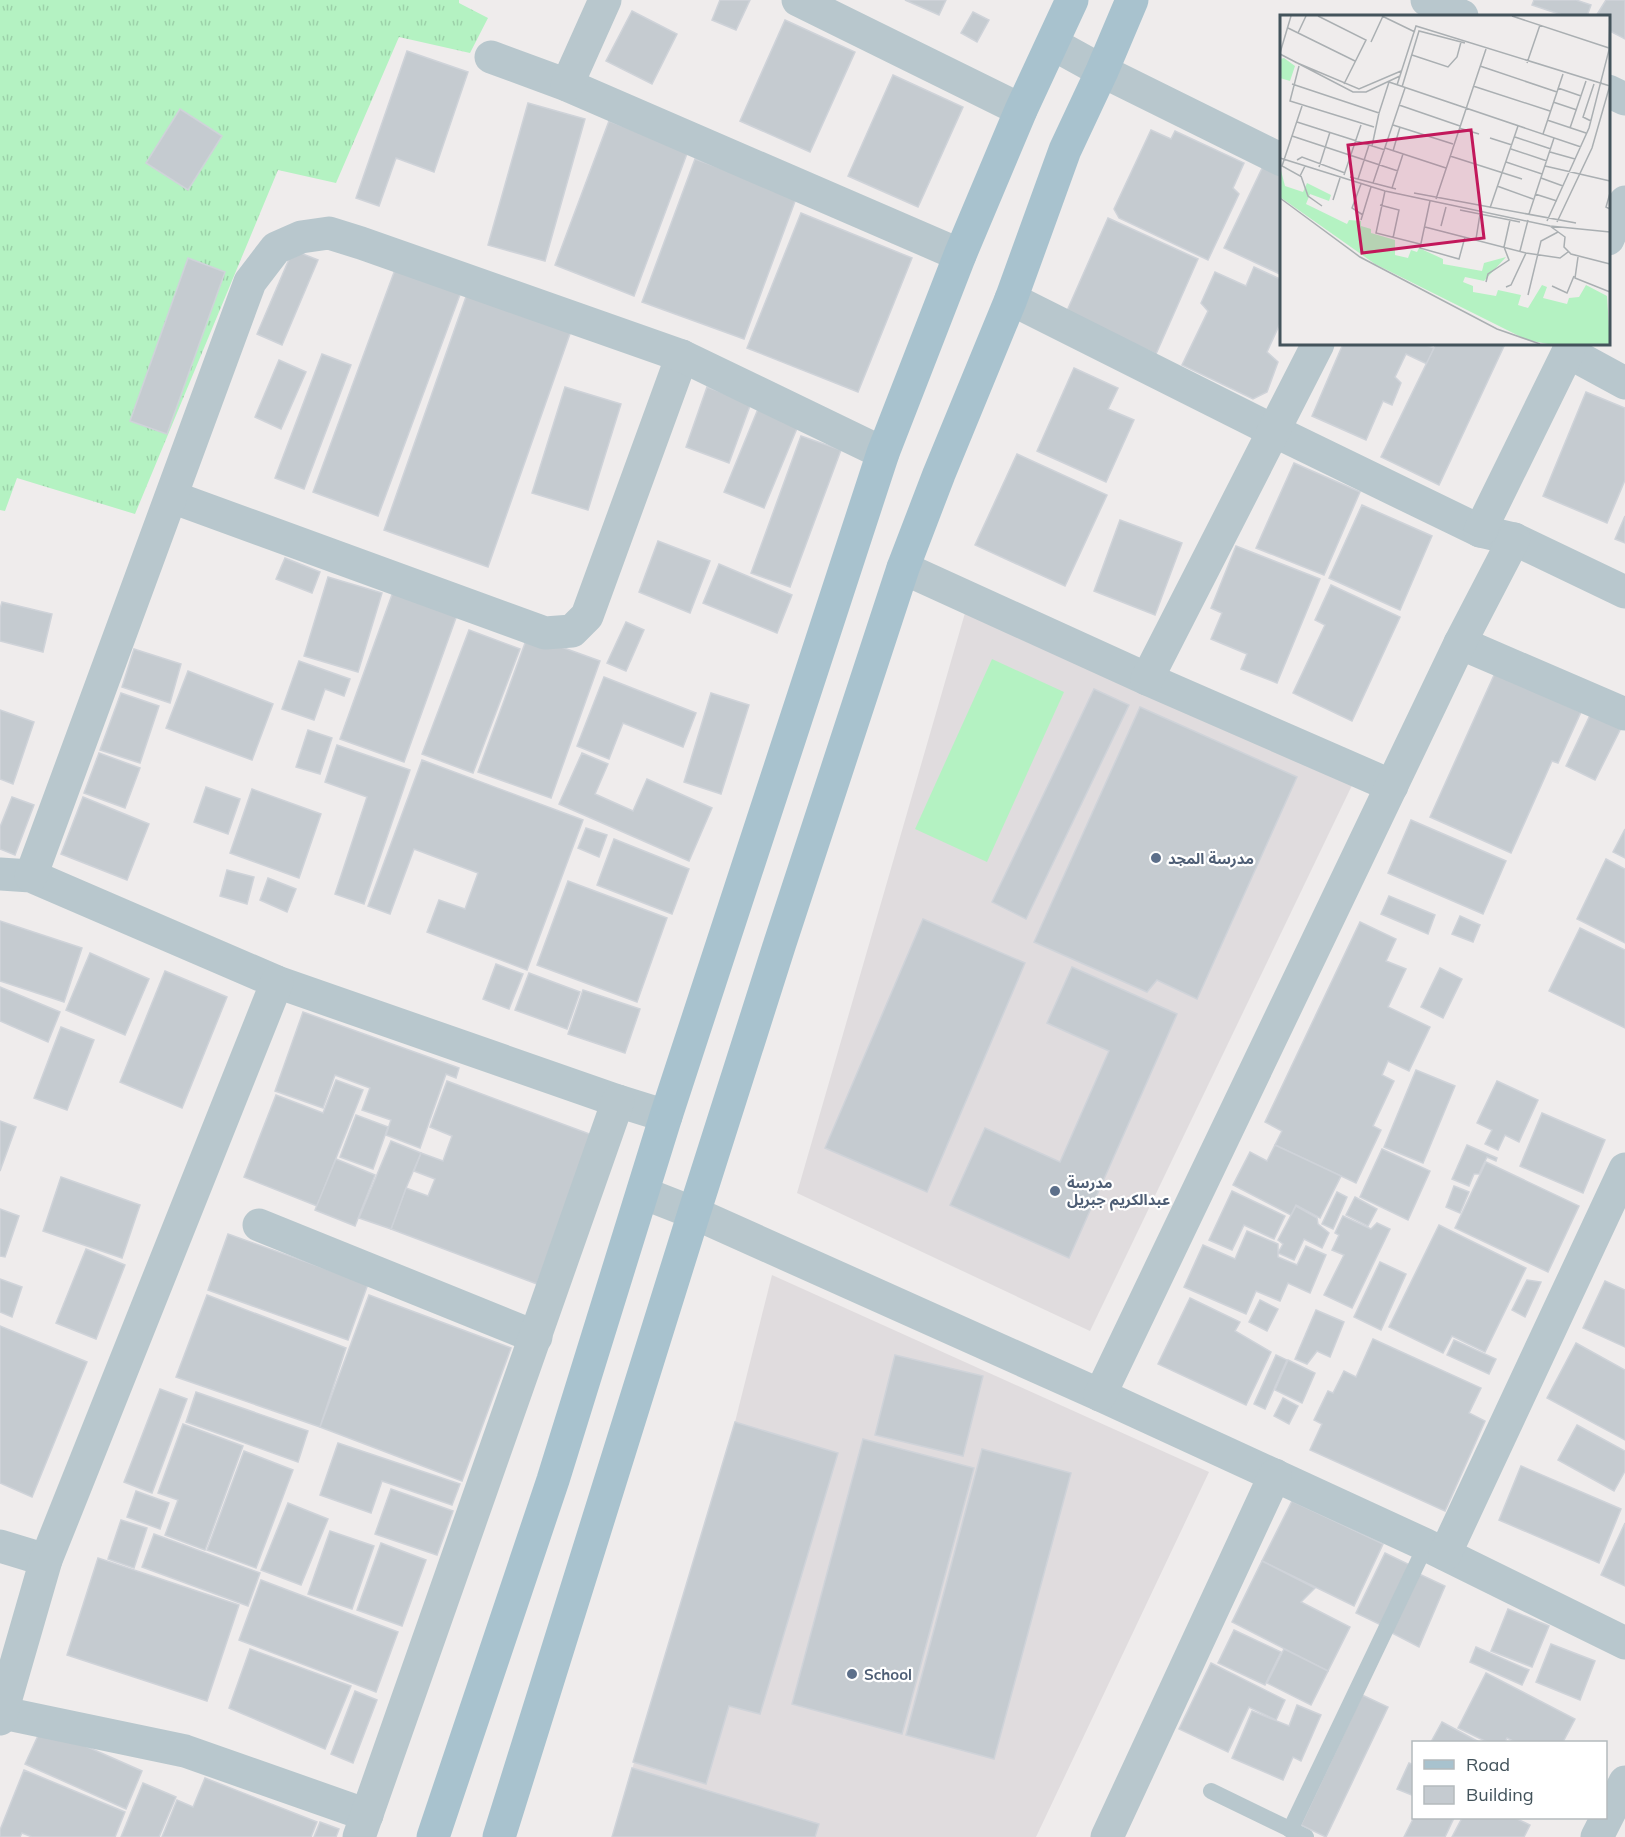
<svg xmlns="http://www.w3.org/2000/svg" width="1625" height="1837" font-family="Mulish,'Noto Sans Arabic',sans-serif">
<defs>
<pattern id="grass-tufts" width="24" height="20" patternUnits="userSpaceOnUse" patternTransform="scale(1.5)"><rect width="24" height="20" fill="#b4f2c2"/><path d="M3 7l-1-3M5 7V3M7 7l1-3M15 17l-1-3M17 17v-4M19 17l1-3" fill="none" stroke="#9cd1a9"/></pattern>
</defs>
<rect width="100%" height="100%" fill="#efecec"/>
<g fill="#e0dcde">
<path d="M965,613l391,164 -266,554 -293,-138z"/>
<path d="M772,1275l437,197 -173,365h-424l123,-415z"/>
</g>
<path fill="url(#grass-tufts)" d="M0,0h459v3l29,15 -18,35 -71,-16 -63,146 -58,-13 -143,344 -118,-36 -12,33 -5,-1z"/>
<path fill="#b4f2c2" d="M992,659l72,33 -77,170 -72,-33z"/>
<g fill="#c5cbd0" stroke="#cfd3d9" stroke-width="1.5">
<path d="M720,0h30l-14,30 -24,-10z"/>
<path d="M905,0h41l-7,15z"/>
<path d="M1534,0h42l15,5 -4,11h-22l-33,-11z"/>
<path d="M1606,0h19v39l-17,-9v-14h-12z"/>
<path d="M632,11l45,23 -25,50 -46,-23z"/>
<path d="M973,12l16,8 -12,22 -16,-9z"/>
<path d="M785,20l70,32 -45,100 -70,-31z"/>
<path d="M407,51l61,21 -34,100 -38,-14 -17,48 -23,-8z"/>
<path d="M893,75l70,32 -45,100 -70,-31z"/>
<path d="M528,103l57,16 -40,142 -57,-16z"/>
<path d="M180,109l42,27 -34,54 -42,-27z"/>
<path d="M609,121l79,30 -54,145 -79,-31z"/>
<path d="M1151,130l20,9 4,-8 69,32 -11,25 6,6 -31,66 -89,-42 -5,-9z"/>
<path d="M695,159l102,37 -53,143 -102,-37z"/>
<path d="M1266,160l16,7v108l-58,-27z"/>
<path d="M801,213l111,45 -54,134 -111,-44z"/>
<path d="M1108,218l90,41 -42,95 -90,-41z"/>
<path d="M293,250l25,10 -36,85 -25,-11z"/>
<path d="M188,258l37,14 -58,162 -37,-13z"/>
<path d="M396,267l65,25 -83,224 -65,-24z"/>
<path d="M1254,267l28,13v39l-15,33 11,10 -11,30 -14,7 -71,-34 26,-54 -7,-8 14,-31 31,14z"/>
<path d="M467,294l104,37 -83,236 -104,-37z"/>
<path d="M1343,344h80l11,4 -7,16 -21,-10 -11,23 6,6 -9,22 -9,-4 -17,39 -54,-24z"/>
<path d="M1436,344h69l-66,141 -58,-28z"/>
<path d="M322,354l29,11 -47,124 -29,-11z"/>
<path d="M279,360l27,12 -25,57 -26,-12z"/>
<path d="M1074,368l44,20 -10,21 26,11 -28,62 -69,-31z"/>
<path d="M565,387l56,17 -33,106 -56,-17z"/>
<path d="M707,387l44,16 -22,60 -43,-16z"/>
<path d="M1586,392l39,16v72l-18,43 -64,-27z"/>
<path d="M758,409l40,17 -34,82 -40,-16z"/>
<path d="M801,436l40,14 -51,137 -39,-14z"/>
<path d="M1017,454l90,41 -42,91 -90,-41z"/>
<path d="M1294,463l66,29 -36,83 -68,-27z"/>
<path d="M1362,505l70,31 -32,74 -71,-32z"/>
<path d="M1625,516v27l-10,-4z"/>
<path d="M1120,520l62,23 -27,72 -61,-24z"/>
<path d="M658,541l52,20 -20,52 -51,-21z"/>
<path d="M1236,546l84,33 -43,104 -36,-14 6,-15 -36,-15 11,-26 -11,-5z"/>
<path d="M285,558l35,14 -8,21 -36,-14z"/>
<path d="M719,564l73,31 -15,38 -74,-30z"/>
<path d="M328,577l54,16 -24,79 -54,-16z"/>
<path d="M1331,585l69,32 -48,104 -59,-28 32,-68 -10,-5z"/>
<path d="M393,592l64,23 -53,147 -64,-23z"/>
<path d="M2,602l50,12 -9,38 -43,-11v-32z"/>
<path d="M626,622l18,8 -18,41 -19,-8z"/>
<path d="M469,630l51,19 -47,124 -51,-19z"/>
<path d="M528,635l72,26 -49,137 -73,-26z"/>
<path d="M134,649l47,15 -11,39 -48,-16z"/>
<path d="M299,661l51,18 -6,17 -19,-7 -11,31 -32,-11z"/>
<path d="M188,671l85,33 -21,56 -86,-32z"/>
<path d="M1495,673l86,39 -23,51 -6,-2 -41,92 -81,-36z"/>
<path d="M604,677l92,36 -13,34 -60,-24 -14,36 -32,-13z"/>
<path d="M1094,689l35,16 -103,214 -34,-17z"/>
<path d="M121,693l38,13 -19,57 -40,-13z"/>
<path d="M711,693l38,12 -28,89 -37,-12z"/>
<path d="M1140,707l157,70 -100,222 -40,-19 -10,12 -113,-50z"/>
<path d="M0,710l34,12 -21,62 -13,-5z"/>
<path d="M1592,711l30,15 -27,54 -29,-14z"/>
<path d="M308,730l24,8 -12,36 -24,-7z"/>
<path d="M337,745l73,25 -46,134 -29,-10 32,-97 -42,-15z"/>
<path d="M99,753l41,15 -15,40 -41,-15z"/>
<path d="M582,753l26,11 -13,30 38,17 14,-32 65,29 -23,53 -130,-57z"/>
<path d="M422,760l161,60 -56,150 -100,-38 12,-32 26,9 13,-36 -64,-24 -24,65 -22,-8z"/>
<path d="M206,787l34,12 -12,35 -34,-12z"/>
<path d="M252,789l69,25 -22,64 -69,-25z"/>
<path d="M12,797l22,8 -19,50 -15,-6v-22z"/>
<path d="M83,797l66,27 -22,56 -66,-26z"/>
<path d="M1411,820l95,41 -23,53 -95,-41z"/>
<path d="M586,828l21,7 -8,22 -21,-9z"/>
<path d="M1625,829v29l-12,-6z"/>
<path d="M614,839l75,30 -17,45 -75,-29z"/>
<path d="M1606,859l19,10v74l-48,-24z"/>
<path d="M227,870l27,7 -7,27 -27,-8z"/>
<path d="M268,878l28,11 -9,23 -27,-12z"/>
<path d="M568,881l99,37 -30,84 -100,-37z"/>
<path d="M1389,896l46,19 -7,19 -47,-20z"/>
<path d="M1460,916l20,9 -7,17 -21,-8z"/>
<path d="M923,919l102,44 -98,229 -102,-44z"/>
<path d="M0,921l82,27 -18,54 -64,-21z"/>
<path d="M1360,922l36,17 -10,22 20,8 -18,38 42,20 -21,44 -21,-10 -6,14 12,6 -21,45 8,4 -25,53 -81,-38 7,-14 -17,-9z"/>
<path d="M1580,928l45,22v78l-76,-37z"/>
<path d="M90,953l59,26 -24,56 -59,-25z"/>
<path d="M496,964l27,10 -14,35 -26,-10z"/>
<path d="M1072,967l105,47 -108,244 -119,-53 35,-77 75,34 49,-111 -62,-28z"/>
<path d="M1440,968l22,11 -19,39 -22,-11z"/>
<path d="M165,971l62,26 -45,111 -62,-26z"/>
<path d="M529,973l51,19 -13,37 -52,-19z"/>
<path d="M0,987l60,25 -12,30 -48,-21z"/>
<path d="M583,990l57,19 -15,44 -57,-19z"/>
<path d="M303,1012l156,56 -3,10 -10,-4 -26,74 -34,-13 5,-15 -29,-10 8,-22 -35,-13 -12,33 -48,-17z"/>
<path d="M61,1027l33,13 -27,70 -33,-12z"/>
<path d="M1416,1070l39,16 -32,77 -39,-16z"/>
<path d="M336,1080l27,10 -46,116 -73,-29 32,-82 47,18z"/>
<path d="M447,1081l145,54 -55,149 -146,-55 15,-41 22,8 7,-17 -21,-8 7,-18 22,8 9,-25 -22,-9z"/>
<path d="M1497,1081l41,19 -19,42 -14,-7 -7,15 -13,-6 7,-14 -15,-7z"/>
<path d="M1542,1113l63,27 -22,53 -63,-27z"/>
<path d="M356,1115l32,12 -15,42 -33,-12z"/>
<path d="M0,1121l16,6 -16,44z"/>
<path d="M391,1141l30,12 -15,35 -15,41 -32,-11z"/>
<path d="M1275,1145l66,31 -21,42 -24,-13 -5,10 -58,-30 17,-33 17,9z"/>
<path d="M1467,1145l30,13 -1,3 -9,-4 -8,17h-5l-5,12 -17,-7z"/>
<path d="M1382,1149l48,22 -22,49 -48,-23z"/>
<path d="M336,1159l39,16 -20,51 -40,-16z"/>
<path d="M1486,1162l93,44 -31,66 -93,-44z"/>
<path d="M61,1177l79,28 -18,53 -79,-27z"/>
<path d="M1454,1186l15,6 -9,21 -14,-6z"/>
<path d="M1232,1191l53,25 -11,23 -30,-14 -12,25 -23,-10z"/>
<path d="M1337,1192l10,5 -14,32 -11,-5z"/>
<path d="M1355,1197l22,12 -9,17 -22,-11z"/>
<path d="M1296,1206l21,12 1,6 11,9 -7,15 -18,-9 -10,21 -16,-7 5,-9 -5,-4z"/>
<path d="M0,1209l19,7 -14,41 -5,-1z"/>
<path d="M1343,1216l28,13 6,-6 13,6 -38,79 -28,-13 20,-40 -12,-5 7,-15 -4,-2z"/>
<path d="M1439,1225l87,43 -41,84 -33,-16 -9,17 -54,-26z"/>
<path d="M1247,1231l31,13v13l19,8 9,-19 20,9 -16,38 -22,-10 -8,18 -24,-10 -10,23 -62,-27 19,-42 32,14z"/>
<path d="M228,1234l140,50 -20,56 -140,-50z"/>
<path d="M86,1249l39,16 -29,74 -40,-16z"/>
<path d="M1380,1262l26,12 -25,56 -27,-13z"/>
<path d="M0,1279l22,8 -10,30 -12,-5z"/>
<path d="M1527,1280l14,2 -16,35 -13,-7z"/>
<path d="M1605,1281l20,9v57l-42,-19z"/>
<path d="M207,1295l139,53 -26,79 -144,-50z"/>
<path d="M369,1295l142,53 -49,133 -142,-54z"/>
<path d="M1190,1298l50,24 -5,9 36,21 -25,53 -88,-41z"/>
<path d="M1260,1300l18,9 -11,22 -18,-9z"/>
<path d="M1316,1310l28,12 -14,35 -13,-6 -10,13 -12,-5z"/>
<path d="M0,1326l87,36 -55,135 -32,-14z"/>
<path d="M1373,1339l108,49 -12,25 16,8 -40,90 -135,-61 12,-26 -8,-4 14,-29 5,2 11,-22 12,6z"/>
<path d="M1454,1340l42,19 -7,15 -42,-19z"/>
<path d="M1576,1343l49,27v70l-78,-42z"/>
<path d="M895,1355l88,21 -20,80 -88,-21z"/>
<path d="M1276,1355l11,5 -22,49 -11,-5z"/>
<path d="M1288,1360l27,13 -13,30 -27,-13z"/>
<path d="M160,1389l27,10 -35,94 -28,-11z"/>
<path d="M196,1392l112,39 -10,31 -112,-40z"/>
<path d="M1283,1398l15,8 -9,18 -15,-8z"/>
<path d="M735,1422l103,31 -78,261 -31,-8 -23,78 -73,-22z"/>
<path d="M183,1424l60,22 -38,104 -40,-15 13,-35 -20,-7z"/>
<path d="M1577,1425l48,26v20l-11,20 -56,-31z"/>
<path d="M863,1439l111,29 -72,266 -110,-30z"/>
<path d="M338,1443l122,41 -8,21 -70,-24 -11,32 -51,-18z"/>
<path d="M982,1449l89,24 -77,286 -88,-24z"/>
<path d="M244,1451l49,19 -37,98 -49,-18z"/>
<path d="M1521,1466l100,43 -22,54 -100,-43z"/>
<path d="M391,1489l62,22 -16,44 -62,-21z"/>
<path d="M136,1491l33,12 -9,26 -33,-12z"/>
<path d="M1292,1501l91,43 -29,62 -92,-45z"/>
<path d="M288,1503l40,16 -27,66 -40,-15z"/>
<path d="M121,1520l26,8 -13,40 -26,-9z"/>
<path d="M1625,1523v63l-24,-11z"/>
<path d="M330,1531l44,15 -22,63 -44,-15z"/>
<path d="M154,1534l106,39 -12,33 -106,-39z"/>
<path d="M381,1543l45,17 -24,66 -45,-16z"/>
<path d="M1385,1553l25,12 -29,60 -25,-12z"/>
<path d="M98,1558l141,47 -32,96 -140,-46z"/>
<path d="M1262,1561l53,27 -14,14 49,25 -22,44 -96,-49z"/>
<path d="M1417,1573l28,13 -26,61 -31,-16z"/>
<path d="M261,1580l137,52 -22,60 -137,-52z"/>
<path d="M1508,1609l41,17 -17,41 -41,-16z"/>
<path d="M1234,1630l47,22 -16,33 -47,-22z"/>
<path d="M1551,1644l44,17 -15,39 -44,-18z"/>
<path d="M1476,1647l53,23 -7,15 -52,-23z"/>
<path d="M250,1649l101,37 -26,63 -96,-41z"/>
<path d="M1284,1649l44,22 -17,34 -44,-22z"/>
<path d="M1211,1663l74,37 -9,20 -27,-13 -21,45 -49,-23z"/>
<path d="M1486,1673l89,46 -12,23h-48l-8,-4 -2,4h-18l-29,-14z"/>
<path d="M355,1691l22,9 -24,63 -22,-9z"/>
<path d="M1362,1695l26,12 -62,130 -25,-12z"/>
<path d="M1297,1705l24,10 -20,46 -8,-4 -10,23 -51,-22 20,-47 37,15z"/>
<path d="M1442,1722l37,20h-48z"/>
<path d="M42,1727l100,44 -16,38 -101,-45z"/>
<path d="M1409,1763l5,2v31l-17,-7z"/>
<path d="M632,1768l187,56 -4,13h-203z"/>
<path d="M24,1770l101,42 -10,25h-83l-10,-4 -2,4h-20v-7z"/>
<path d="M205,1778l112,44 -6,15h-149l15,-37 16,7z"/>
<path d="M143,1783l33,14 -17,40h-38z"/>
<path d="M1414,1817v1h40l-9,19h-41z"/>
<path d="M1462,1818h53l15,7 -6,12h-72z"/>
<path d="M320,1822l19,7 -3,8h-22z"/>
</g>
<g fill="none" stroke-linecap="round" stroke-linejoin="round">
<g stroke="#b8c7cd" stroke-width="16">
<path d="M1211,1791l95,46"/>
<path d="M1290,1830l136,-285"/>
</g>
<g stroke="#b8c7cd" stroke-width="33">
<path d="M798,0l223,110"/>
<path d="M1427,0l35,16"/>
<path d="M1053,44l49,27 180,89"/>
<path d="M491,57l76,28 393,170"/>
<path d="M567,85l38,-85"/>
<path d="M1608,91l17,8"/>
<path d="M1608,239l17,-37"/>
<path d="M1011,299l261,131 208,101 34,8 111,53"/>
<path d="M1568,352l57,31"/>
<path d="M172,497l373,136 27,-2 15,-15 95,-260"/>
<path d="M1480,531l88,-179 2,-8"/>
<path d="M903,568l244,111 245,107"/>
<path d="M1460,643l165,71"/>
<path d="M1147,679l171,-335"/>
<path d="M0,874l31,2 246,106 341,119 48,15"/>
<path d="M31,876l219,-594 26,-34 25,-11 28,-4 32,10 321,113 201,97"/>
<path d="M643,1193l51,20 406,182 326,150 199,98"/>
<path d="M259,1225l277,112"/>
<path d="M1100,1395l360,-752 54,-104"/>
<path d="M0,1546l46,14"/>
<path d="M1445,1554l180,-385"/>
<path d="M3,1713l182,38 182,64"/>
<path d="M0,1719l46,-159 231,-578"/>
<path d="M359,1837l259,-736"/>
<path d="M1107,1837l168,-362"/>
<path d="M1597,1837l28,-55"/>
</g>
<g stroke="#a8c2ce" stroke-width="33">
<path d="M433,1837l120,-357 113,-364 217,-663 77,-198 61,-145 51,-110"/>
<path d="M499,1837l195,-624 86,-270 123,-375 36,-94 72,-175 54,-149 37,-79 30,-71"/>
</g>
</g>
<g fill="#5c6f8a" stroke="#fff" stroke-width="2">
<circle cx="1156" cy="858" r="6"/>
<circle cx="1055" cy="1191" r="6"/>
<circle cx="852" cy="1674" r="6"/>
</g>
<g text-anchor="middle" dominant-baseline="central" stroke-width="4.5" stroke-linejoin="round" paint-order="stroke">
<g font-size="15" font-weight="bold" fill="#4e5e75" stroke="#fff" text-anchor="start">
<text x="1168" y="858">مدرسة المجد</text>
<text x="1067" y="1182">مدرسة<tspan x="1067" dy="17">عبدالكريم جبريل</tspan></text>
<text x="864" y="1674">School</text>
</g>
</g>
<g transform="translate(1280 15)">
<rect width="330" height="330" fill="#efecec"/>
<path d="M0,152l5,19 18,6 4,-9 24,12 -2,6 -19,-7 -4,10 41,20 2,-4 12,1v5l10,3v4l24,7v15l13,3 3,-8 6,2 2,-4 24,11v5l39,7 2,-8 22,-6 -22,24 -19,-4 -2,5 10,4v6l23,4 2,-6 23,5 -3,10 10,3 14,-23 5,2 -4,11 24,6 2,-6 10,-1 7,-12 21,11 3,48h-62l-21,-4 -152,-76 -95,-67z" fill="#b4f2c2"/>
<path d="M4,43l11,8 -5,15 -10,-3v-19z" fill="#b4f2c2"/>
<path fill="none" stroke="#aaafb2" stroke-width="1.5" d="M38,1l48,24 -22,44M102,1l33,16M232,1l97,32M8,13l67,33M18,18l8,-17M91,27l12,-26M0,38l11,-37M0,39l73,38h13l34,-16M132,40l36,12 9,-10 4,-15M15,47l64,27 42,-18M247,48l13,-38M19,51l-9,35 84,26M200,51l77,26M109,67l192,65M12,69l87,29 10,-31M117,70l19,-59 194,60M193,71l77,25M122,72l17,-56 46,12M278,73l23,8M273,87l24,8M119,90l61,21M22,91l-20,60 18,10 5,-10M267,105l39,13M311,106l-8,-4 11,-33M17,107l88,28M113,110l60,19M179,113l20,6M290,113l16,-47M263,119l20,-60M12,121l106,35M235,122l36,12M210,123l22,7M92,131l7,-33M105,133l61,20M231,134l36,12M113,136l7,-24M270,137l25,7M170,141l72,23M0,143l105,33 165,35 60,6M17,145l5,-3 43,16M226,147l36,12M265,151l65,15M39,152l11,-35M64,160l17,-50M21,161l7,20 14,10M70,162l46,12M261,163l22,8M78,164l11,-34M93,168l32,-95M81,169l-9,24 11,7M217,171l36,13M112,173l11,-34M105,176l-9,42 44,11M134,178l162,30M330,178l-4,14 4,2M255,179l22,7M0,183l80,59 137,72 43,15M156,184l50,-150M53,185l7,-22M150,186l-10,47 39,11 6,-22M100,190l19,5 -6,28M210,193l28,-82M180,195l60,12M249,199l25,-76M81,205l10,-33M267,206l42,-93 20,-78 1,-34M277,207l35,-74 18,-63M161,211l5,-19M270,211l15,11 -1,10 7,7 39,10M145,212l101,26 34,5 8,-6M196,224l4,-25M240,236l8,-31M298,242l-3,21 35,14M206,267l2,-8 21,-14 -5,-13 6,-27M272,271l15,7 7,-17M226,272l5,-2 15,-32M248,280l13,-54 17,-9"/>
<path fill="#c2185b" fill-opacity="0.15" stroke="#c2185b" stroke-width="3" d="M191,115l13,108 -122,15 -14,-108z"/>
<rect width="330" height="330" fill="none" stroke="#43535b" stroke-width="3"/>
</g>
<rect x="1412" y="1741" width="195" height="78" fill="#ffffff" stroke="#b4babd" stroke-width="1.5"/>
<rect x="1424" y="1760" width="30" height="9" fill="#a8c2ce" stroke="#b4babd" stroke-width="1.5"/>
<text x="1466" y="1771" font-size="18" fill="#43535b">Road</text>
<rect x="1424" y="1786" width="30" height="18" fill="#c5cbd0" stroke="#b4babd" stroke-width="1.5"/>
<text x="1466" y="1801" font-size="18" fill="#43535b">Building</text>
</svg>
